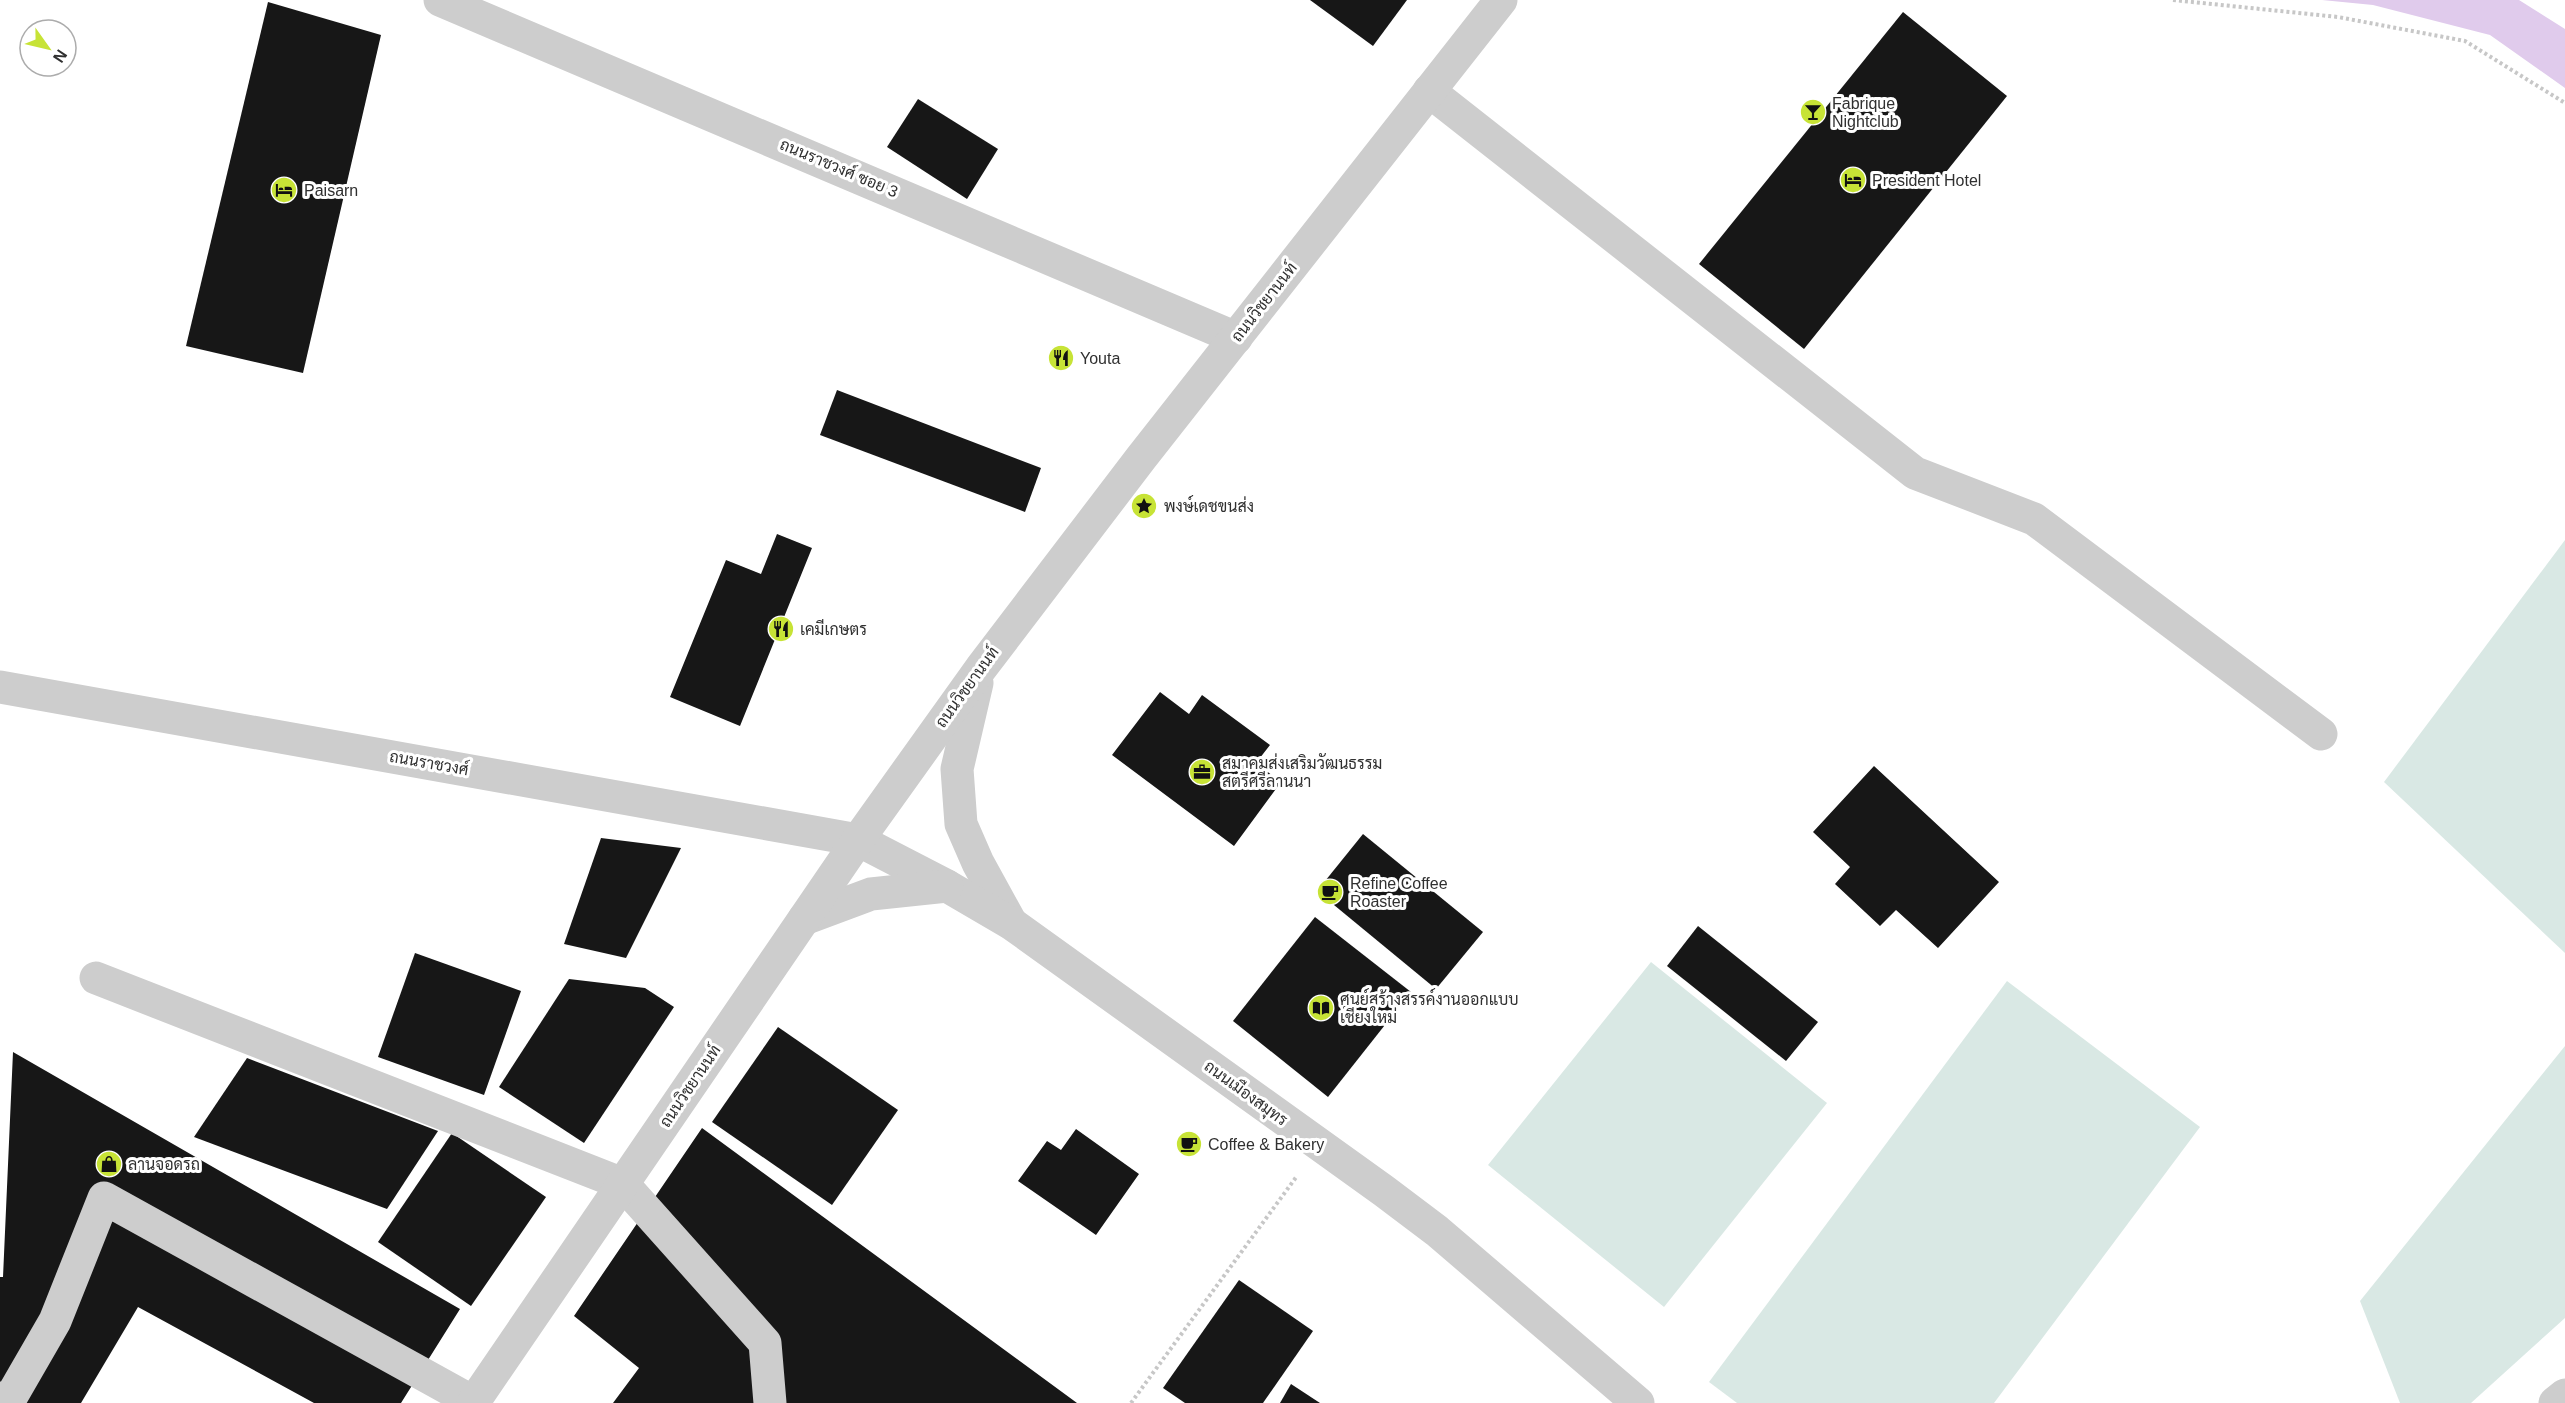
<svg xmlns="http://www.w3.org/2000/svg" width="2565" height="1403" font-family="Helvetica,Sarabun,sans-serif">
<rect width="100%" height="100%" fill="#fff"/>
<g fill="#d9e8e4">
<path d="M2565,540v413l-181,-171z"/>
<path d="M1651,962l176,141 -163,204 -176,-142z"/>
<path d="M2007,981l193,146 -206,276h-257l-28,-21z"/>
<path d="M2565,1046v272l-94,85h-71l-40,-102z"/>
</g>
<path fill="#e0cbec" d="M2322,0h197l46,29v59l-75,-53 -117,-30z"/>
<g fill="#171717">
<path d="M1310,0h97l-34,46z"/>
<path d="M268,2l113,33 -78,338 -117,-27z"/>
<path d="M1903,12l104,84 -203,253 -105,-85z"/>
<path d="M918,99l80,50 -31,50 -80,-52z"/>
<path d="M837,390l204,78 -16,44 -205,-77z"/>
<path d="M777,534l35,14 -72,178 -70,-29 56,-137 35,14z"/>
<path d="M1160,692l29,22 13,-19 68,50 -14,18 25,19 -47,64 -122,-91z"/>
<path d="M1874,766l125,116 -61,66 -42,-38 -16,16 -45,-42 15,-17 -37,-35z"/>
<path d="M1363,834l120,98 -47,57 -119,-98z"/>
<path d="M601,838l80,10 -55,110 -62,-14z"/>
<path d="M1315,917l96,75 -83,105 -95,-76z"/>
<path d="M1698,926l120,96 -32,39 -119,-95z"/>
<path d="M415,953l106,38 -37,104 -106,-38z"/>
<path d="M569,979l76,9 29,19 -90,136 -85,-56z"/>
<path d="M778,1027l120,83 -66,95 -120,-83z"/>
<path d="M13,1052l447,257 -59,94h-87l-176,-96 -57,96h-81v-126h3z"/>
<path d="M247,1058l191,73 -51,78 -193,-72z"/>
<path d="M702,1128l375,275h-464l26,-35 -65,-52z"/>
<path d="M1076,1129l63,45 -43,61 -78,-54 29,-40 14,9z"/>
<path d="M452,1133l94,64 -75,109 -93,-64z"/>
<path d="M1239,1280l74,51 -50,72h-78l-22,-15z"/>
<path d="M1291,1384l29,19h-40z"/>
</g>
<g fill="none" stroke-linecap="round" stroke-linejoin="round">
<g stroke="#c7c7c7" stroke-width="4" stroke-dasharray="3 3" stroke-linecap="butt">
<path d="M2173,0l165,17 127,24 100,62"/>
<path d="M1131,1403l166,-227"/>
</g>
<g stroke="#cdcdcd" stroke-width="33">
<path d="M440,0l796,338"/>
<path d="M1429,91l486,382 119,46 287,215"/>
<path d="M977,683l-20,86 4,55 17,39 33,60"/>
<path d="M0,687l858,153 89,46 65,38 372,267 53,40 201,172"/>
<path d="M804,919l67,-25 76,-8"/>
<path d="M96,978l527,206 142,159 5,60"/>
<path d="M0,1398l10,1 45,-78 49,-123 369,204"/>
<path d="M473,1403l385,-563 123,-172 160,-210 360,-458"/>
<path d="M2555,1403l10,-8"/>
</g>
</g>
<defs>
<g id="bar-disc" transform="scale(1.35)"><circle r="9.5" fill="#c7e336" stroke="#fff"/><path d="M-6-5H6L.8 .8V4.5H3.5V6h-7V4.5H-.8V.8Z" fill="#111"/></g>
<g id="hotel-disc" transform="scale(1.35)"><circle r="9.5" fill="#c7e336" stroke="#fff"/><path d="M-6-4.5h1.5V1H6V5H4.5V3h-9V5H-6ZM-4 0a1.8 1.8 0 1 1 3.6 0ZM.5 0V-2.5h3Q6-2.5 6 0Z" fill="#111"/></g>
<g id="restaurant-disc" transform="scale(1.35)"><circle r="9.5" fill="#c7e336" stroke="#fff"/><path d="M-5-6h1v4h1v-4h1v4h1v-4h1v5L-1.5 .5V6h-2V.5L-5-1ZM5-6V6H3V1.5H1.5Q1.5-4 5-6Z" fill="#111"/></g>
<g id="sight-disc" transform="scale(1.35)"><circle r="9.5" fill="#c7e336" stroke="#fff"/><path d="M0-6L1.8-2.2L6-1.7L2.9 1.2L3.7 5.4L0 3.3L-3.7 5.4L-2.9 1.2L-6-1.7L-1.8-2.2Z" fill="#111"/></g>
<g id="office-disc" transform="scale(1.35)"><circle r="9.5" fill="#c7e336" stroke="#fff"/><path d="M-6-3h4V-5.5h4V-3h4V5H-6ZM-1-4.5V-3h2v-1.5ZM-6 0V1H6V0Z" fill="#111"/></g>
<g id="cafe-disc" transform="scale(1.35)"><circle r="9.5" fill="#c7e336" stroke="#fff"/><path d="M-5.5-4.5H6V0H3Q3 3.5 0 3.5H-2.5Q-5.5 3.5-5.5 0ZM3-3.2v2h1.7v-2ZM-6 4.5H4V6H-6Z" fill="#111"/></g>
<g id="library-disc" transform="scale(1.35)"><circle r="9.5" fill="#c7e336" stroke="#fff"/><path d="M-6-4Q-3-5.5-.7-3.5V5Q-3 3-6 4ZM6-4Q3-5.5 .7-3.5V5Q3 3 6 4Z" fill="#111"/></g>
<g id="shop-disc" transform="scale(1.35)"><circle r="9.5" fill="#c7e336" stroke="#fff"/><path d="M-5-2.5h2.3a2.7 3.5 0 0 1 5.4 0H5L5.5 6h-11ZM-1.5-2.5h3a1.5 2.3 0 0 0-3 0Z" fill="#111"/></g>
</defs>
<g fill-rule="evenodd">
<use href="#bar-disc" x="1813" y="112"/>
<use href="#hotel-disc" x="1853" y="180"/>
<use href="#hotel-disc" x="284" y="190"/>
<use href="#restaurant-disc" x="1061" y="358"/>
<use href="#sight-disc" x="1144" y="506"/>
<use href="#restaurant-disc" x="781" y="629"/>
<use href="#office-disc" x="1202" y="772"/>
<use href="#cafe-disc" x="1330" y="892"/>
<use href="#library-disc" x="1321" y="1008"/>
<use href="#cafe-disc" x="1189" y="1144"/>
<use href="#shop-disc" x="109" y="1164"/>
</g>
<g text-anchor="middle" dominant-baseline="central" stroke-width="6" stroke-linejoin="round" paint-order="stroke">
<g font-size="16" fill="#303030" stroke="#fff" text-anchor="start">
<text x="1832" y="103">Fabrique<tspan x="1832" dy="18">Nightclub</tspan></text>
<text x="1872" y="180">President Hotel</text>
<text x="304" y="190">Paisarn</text>
<text x="1080" y="358">Youta</text>
<text x="1164" y="506">พงษ์เดชขนส่ง</text>
<text x="800" y="629">เคมีเกษตร</text>
<text x="1222" y="763">สมาคมส่งเสริมวัฒนธรรม<tspan x="1222" dy="18">สตรีศรีลานนา</tspan></text>
<text x="1350" y="883">Refine Coffee<tspan x="1350" dy="18">Roaster</tspan></text>
<text x="1340" y="999">ศูนย์สร้างสรรค์งานออกแบบ<tspan x="1340" dy="18">เชียงใหม่</tspan></text>
<text x="1208" y="1144">Coffee &amp; Bakery</text>
<text x="128" y="1164">ลานจอดรถ</text>
</g>
<g font-size="16" fill="#303030" stroke="#fff">
<text transform="translate(839 168) rotate(23)">ถนนราชวงศ์ ซอย 3</text>
<text transform="translate(1264 302) rotate(-52)">ถนนวิชยานนท์</text>
<text transform="translate(967 687) rotate(-54)">ถนนวิชยานนท์</text>
<text transform="translate(429 763) rotate(10)">ถนนราชวงศ์</text>
<text transform="translate(690 1086) rotate(-56)">ถนนวิชยานนท์</text>
<text transform="translate(1246 1093) rotate(36)">ถนนเมืองสมุทร</text>
</g>
</g>
<g transform="translate(48 48) rotate(124)"><circle r="28" fill="#ffffff" stroke="#acacac" stroke-width="1.5"/>
<path d="M0-4.5L10 22L0 15L-10 22Z" fill="#c7e336"/>
<text y="-9" font-size="16" font-weight="bold" text-anchor="middle" fill="#303030">N</text>
</g>
</svg>
